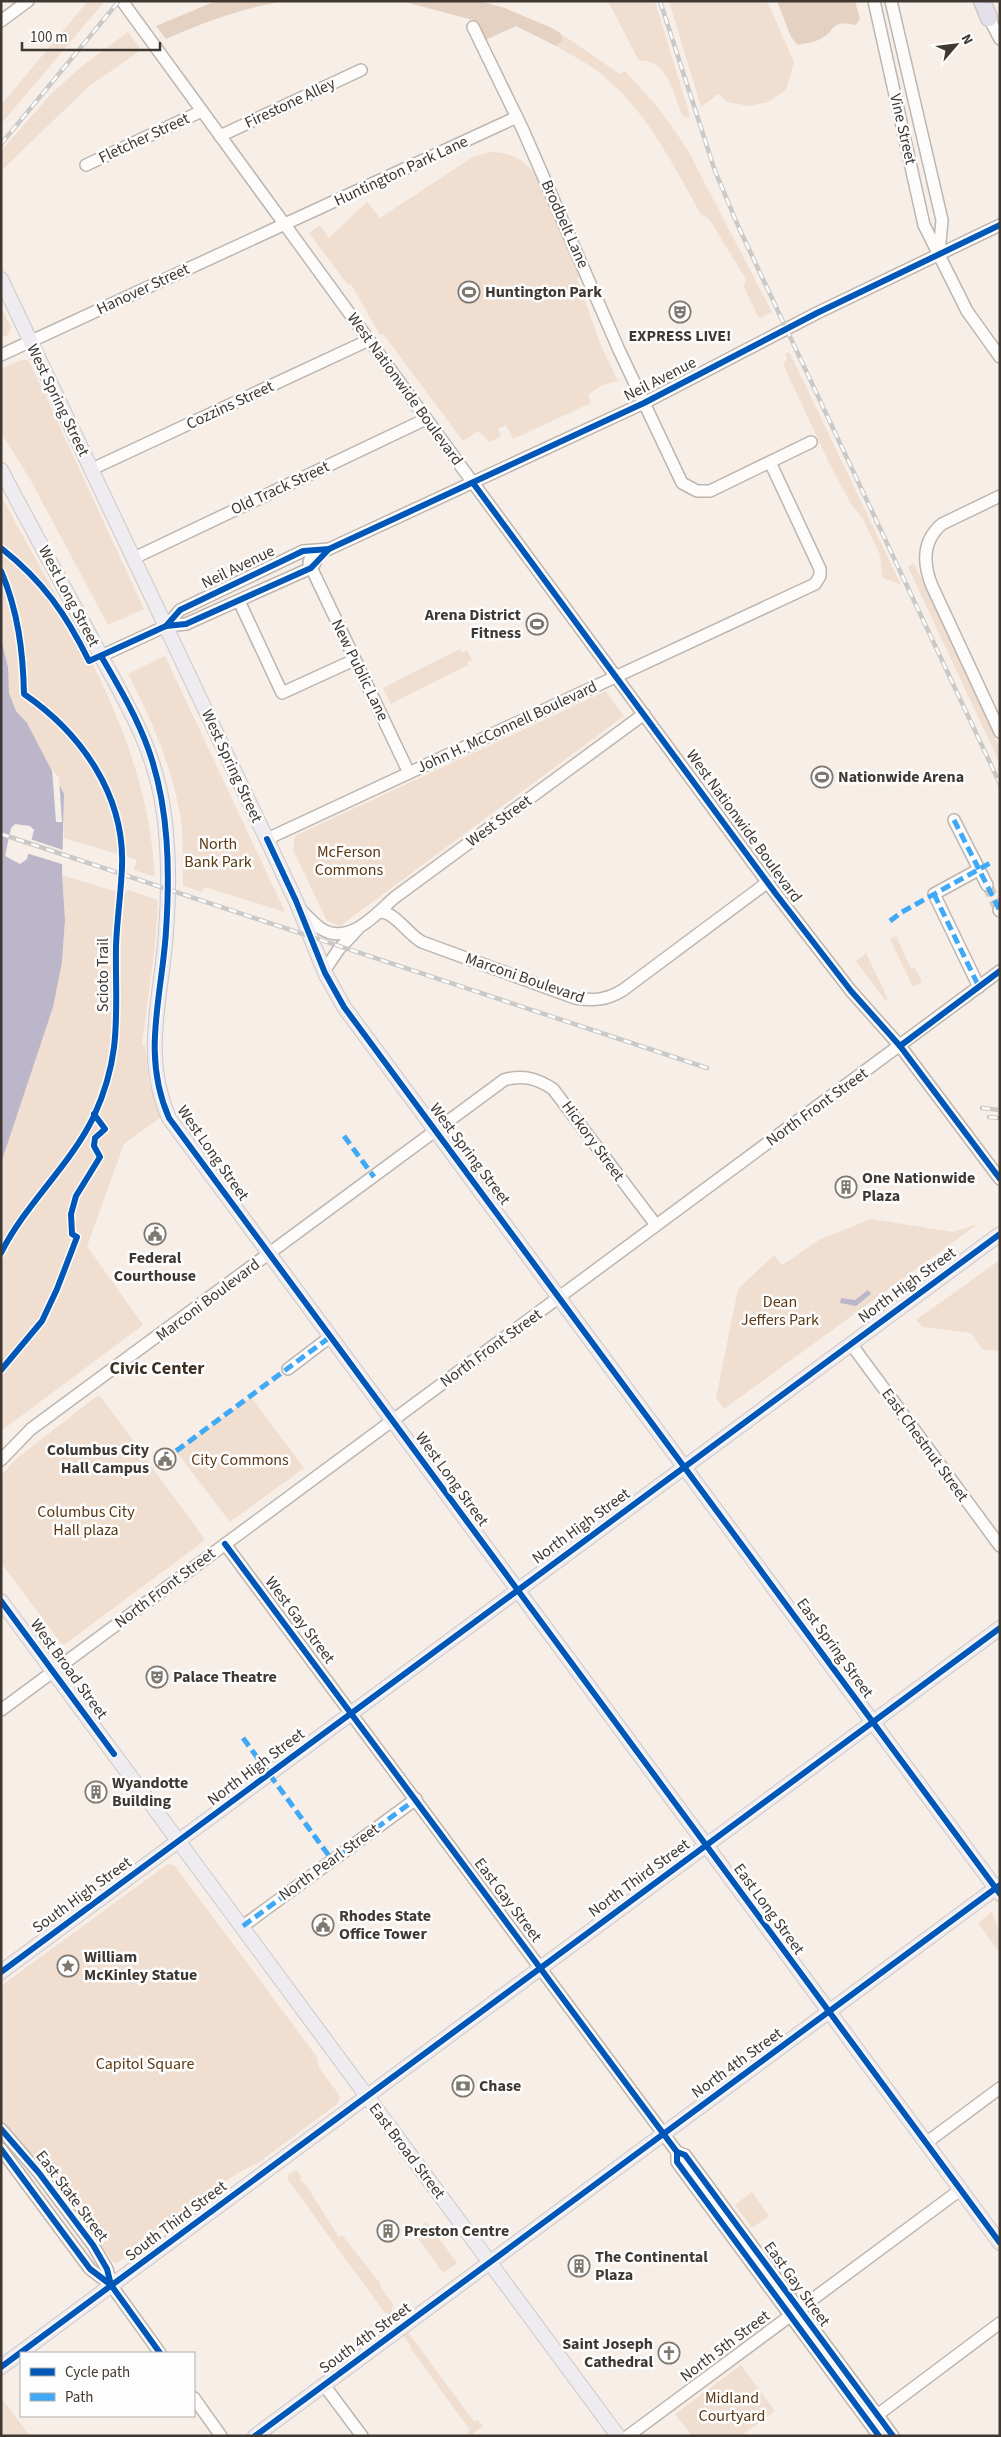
<svg xmlns="http://www.w3.org/2000/svg" width="1001" height="2437" font-family="'Source Sans 3',sans-serif">
<rect width="100%" height="100%" fill="#f6eee7"/>
<g fill="#f0dfd0">
<path d="M88,1h17l-104,123v-19z"/>
<path d="M608,1h47l35,115 -3,2 -5,-3c-8,-20 -15,-58 -43,-54z"/>
<path d="M669,1h98l27,61 -8,28 -18,12 -19,4 -21,-4 -10,-8 -17,13z"/>
<path d="M128,32l13,18 -53,37 -87,84v-20l50,-57 30,-27z"/>
<path d="M560,33l60,41 5,-3 32,35 29,41 86,165 -13,6 -15,-31 2,-8 -37,-60 -9,-6c-27,-49 -54,-103 -99,-139 -13,-11 -30,-19 -45,-28l7,-6z"/>
<path d="M489,152c19,-1 35,7 46,22l46,102 -4,2 24,68 17,35 -16,4 -14,10 3,8 -78,36 -7,-14 -8,4 3,7 -11,6 -12,-11 -15,10 -80,-107 -3,1 -29,-51 -3,1 -39,-52 11,-8 9,13 38,-36 13,16 91,-60z"/>
<path d="M1,307l10,20 -3,8 -7,3z"/>
<path d="M789,352l8,16 104,217 -19,-8 -2,-22 -17,-36 -12,-15 -21,-39 -47,-101 4,-5 -2,-5z"/>
<path d="M21,360h7l13,26 103,223 -36,16 -78,-146 -29,-47v-63z"/>
<path d="M1,495c66,127 145,233 154,382l-21,-7 3,-10 -73,-22v-44l-37,-71 -11,-12 -7,-18 -1,-26 -7,-28z"/>
<path d="M914,563l86,185v16l-92,-197z"/>
<path d="M460,649l2,4 5,-3 5,10 -5,2 1,3 -77,39 -8,-16z"/>
<path d="M165,656l120,256 -80,-25 -3,5 -19,-6c-1,-21 1,-44 -2,-65 -7,-49 -30,-104 -53,-147z"/>
<path d="M606,691l18,25 -284,210 -13,-5 -34,-71 2,-14z"/>
<path d="M62,875l62,19 4,-4 30,10 -3,46 -13,99h3l4,38 12,34 -37,27 -37,102 56,79 -142,106v-268l61,-201 3,-42z"/>
<path d="M896,936l15,32 3,-1 8,15 -9,5 -23,-48z"/>
<path d="M866,953l22,46 -3,1 -29,-39z"/>
<path d="M871,1219l82,13 25,-8 -254,185 -8,-11 22,-109 36,-34 8,10 37,-25z"/>
<path d="M1000,1260v89l-3,2 -15,-2 -11,-16 -48,-6 -7,-7z"/>
<path d="M97,1396l4,1 102,140 1,4 -139,103 -4,-1 -60,-80v-87l15,-17z"/>
<path d="M251,1397l53,71 -74,54 -54,-71z"/>
<path d="M168,1864l6,1 143,192 2,11 19,25 2,6 -3,5 -79,59c-22,10 -43,23 -58,42l-83,58 -5,-2 -56,-75 -55,-65v-135z"/>
<path d="M992,1912l8,21v20l-22,-30z"/>
<path d="M296,2170l5,7v5h3l35,55 3,-2 38,48v3l14,20 -3,3 75,102 8,10 4,-1 5,6 -13,10 -3,-3 3,-3 -57,-78 -3,-4 1,-2 -25,-34 -1,1 -97,-133v-5z"/>
<path d="M752,2192l17,24 -17,12 -17,-23z"/>
<path d="M427,2222l30,41 -14,10 -30,-41z"/>
<path d="M741,2365l34,46 -34,25h-49l-17,-22z"/>
<path d="M1,2398l29,38h-29z"/>
</g>
<g fill="#e4d1c2">
<path d="M216,1h71c-42,6 -83,21 -121,38l-10,-13z"/>
<path d="M401,1h77l24,6 50,21 8,5 3,7 -7,6 -40,-20 -33,15 -10,-21z"/>
<path d="M777,1h78l5,18 -4,6c-29,-6 -18,7 -38,15 -6,3 -14,3 -20,5l-7,-8z"/>
</g>
<g fill="#bbb6c9" fill-rule="evenodd">
<path d="M1,639l7,28 1,26 7,18 11,12 37,71 -2,79 3,47 -3,42 -9,45 -52,156zM15,824l15,2 4,4 -7,29 -7,5 -15,-8 6,-28z"/>
<path d="M868,1290l3,4 -15,12 -16,-3 1,-5 14,2z"/>
</g>
<g fill="#f6eee7">
<path d="M52,769l7,9 3,44h-6z"/>
<path d="M30,839l36,12 -1,14 -39,-12z"/>
</g>
<g fill="none" stroke-linecap="round" stroke-linejoin="round">
<path stroke="#d1cac3" stroke-width="11" stroke-dasharray="11 5.5" stroke-linecap="butt" d="M987,885l12,25"/>
<g stroke="#bdb6b0" stroke-width="14">
<g id="minor">
<path d="M122,1l335,460 319,433 75,97 49,55 100,133"/>
<path d="M874,1l50,224 43,86 33,46"/>
<path d="M891,1l51,219 -3,33"/>
<path d="M989,18l11,21"/>
<path d="M1,21l27,-20"/>
<path d="M473,27l50,103 96,220 63,133 15,8h13l101,-49"/>
<path d="M220,136l141,-66"/>
<path d="M86,165l116,-54"/>
<path d="M1,355l516,-238"/>
<path d="M92,469l277,-129"/>
<path d="M1000,496l-58,28c-20,17 -19,40 -10,62l68,146"/>
<path d="M324,551l-14,8 -1,4 100,210"/>
<path d="M134,558l292,-139"/>
<path d="M239,601l43,92 72,-33"/>
<path d="M166,626l14,-16 123,-59 26,-2 315,-146 173,-90 183,-88"/>
<path d="M101,656l65,-30 20,-2 125,-56 4,-5"/>
<path d="M954,820l33,65"/>
<path d="M267,839l548,-255 5,-8v-7l-50,-107"/>
<path d="M978,870l-44,24 45,93"/>
<path d="M300,909c6,6 13,14 20,19 28,19 55,-13 74,-30l250,-184"/>
<path d="M999,910l1,1"/>
<path d="M379,912c16,-1 28,22 43,30l153,56c19,3 32,2 48,-8l145,-108"/>
<path d="M324,971l15,-22 18,-19"/>
<path d="M851,1344l149,202"/>
<path d="M288,1369l42,-32"/>
<path d="M1,1460l30,-31 473,-349c19,-6 34,-1 49,9l103,136"/>
<path d="M225,1544l452,608 8,3 208,281"/>
<path d="M1,1710l999,-739"/>
<path d="M243,1926l173,-127"/>
<path d="M1,2129l38,44 54,72 14,24 4,16 49,68"/>
<path d="M926,2143l74,-55"/>
<path d="M1,2149l89,120 21,16"/>
<path d="M677,2152v10l202,274"/>
<path d="M324,2385l38,51"/>
<path d="M194,2398l27,38"/>
<path d="M872,2419l128,-96"/>
<path d="M628,2436l332,-246"/>
</g>
</g>
<g stroke="#cec9c5" stroke-width="16">
<g id="major">
<path d="M1,279l295,622 29,72 19,34 656,887"/>
<path d="M1,470c30,57 61,114 92,171 31,59 62,105 71,173 5,38 5,80 2,118 -4,65 -25,122 3,186l831,1125"/>
<path d="M1,1601l617,835"/>
<path d="M1,1972l999,-738"/>
<path d="M1,2367l999,-739"/>
<path d="M255,2436l745,-551"/>
</g>
</g>
<g stroke="#cec9c5" stroke-width="19">
<path id="highway" d="M982,1l7,17"/>
</g>
<use href="#minor" stroke="#fefcfb" stroke-width="11"/>
<use href="#major" stroke="#eeebf1" stroke-width="14"/>
<use href="#highway" stroke="#e3e0ea" stroke-width="16"/>
<g stroke="#cbc9c7" stroke-width="4.5">
<g id="rail">
<path d="M660,1l55,170 24,57 261,556"/>
<path d="M1,144l118,-143"/>
<path d="M1,834l706,234"/>
<path d="M982,1108l18,2"/>
<path d="M989,1117l11,1"/>
</g>
</g>
<use href="#rail" stroke="#fdfdfd" stroke-width="2.5" stroke-dasharray="8" stroke-linecap="butt"/>
<g stroke="#3fa9f5" stroke-width="5" stroke-dasharray="10 5" stroke-linecap="butt">
<path d="M954,820l46,91"/>
<path d="M934,894l45,93"/>
<path d="M890,921l12,-9 90,-50"/>
<path d="M344,1136l30,41"/>
<path d="M164,1460l166,-123"/>
<path d="M243,1738l89,122"/>
<path d="M243,1926l173,-127"/>
</g>
<g stroke="#fdfdfd" stroke-width="9">
<g id="cycleway">
<path d="M473,483l303,411 75,97 49,55 100,133"/>
<path d="M1,548c42,33 65,66 88,113l77,-35 20,-2 125,-56 18,-19"/>
<path d="M1,571c17,40 22,80 23,123 57,39 101,101 98,173 -1,26 -5,52 -6,79 -1,66 7,106 -22,170 -24,50 -68,87 -93,137"/>
<path d="M166,626l14,-16 123,-59 26,-2 315,-146 173,-90 183,-88"/>
<path d="M101,656c18,31 36,61 48,95 20,57 21,120 17,180 -4,66 -25,123 3,187l831,1125"/>
<path d="M267,839l29,62 29,72 19,34 656,887"/>
<path d="M900,1046l100,-75"/>
<path d="M1,1370l41,-49 15,-32 20,-52 -5,-3 -1,-20 5,-18 24,-39 -6,-11 1,-8 10,-9 -11,-15"/>
<path d="M225,1544l452,608 8,3 208,281"/>
<path d="M1,1601l113,153"/>
<path d="M1,1972l999,-738"/>
<path d="M1,2129l38,44 54,72 14,24 4,16 49,68"/>
<path d="M1,2149l89,120 21,16"/>
<path d="M677,2152v10l202,274"/>
<path d="M1,2367l999,-739"/>
<path d="M255,2436l745,-551"/>
</g>
</g>
<use href="#cycleway" stroke="#0057b8" stroke-width="6"/>
</g>
<defs>
<g id="stadium-ring" transform="scale(1.125)"><circle r="9.5" fill="#fdfdfd" stroke="#7f7871" stroke-width="1.5"/><path d="M0-5a6.5 5 0 1 0 0 10a6.5 5 0 1 0 0-10ZM-3.5-1.8h7v3.6h-7Z" fill="#7f7871"/></g>
<g id="theatre-ring" transform="scale(1.125)"><circle r="9.5" fill="#fdfdfd" stroke="#7f7871" stroke-width="1.5"/><path d="M-5-5.5Q0-4 5-5.5V0Q5 5 0 6Q-5 5-5 0ZM-3.3-2.5H-1v1.5H-3.3ZM1-2.5H3.3v1.5H1ZM-2.8 1Q0 5.5 2.8 1Z" fill="#7f7871"/></g>
<g id="building-ring" transform="scale(1.125)"><circle r="9.5" fill="#fdfdfd" stroke="#7f7871" stroke-width="1.5"/><path d="M-4-6H4V6H1V3H-1V6H-4ZM-2.5-4.3h1.7v1.8h-1.7ZM.8-4.3h1.7v1.8H.8ZM-2.5-1h1.7V.8h-1.7ZM.8-1h1.7V.8H.8Z" fill="#7f7871"/></g>
<g id="civic-ring" transform="scale(1.125)"><circle r="9.5" fill="#fdfdfd" stroke="#7f7871" stroke-width="1.5"/><path d="M-.6-6.5H3V-4.5H.6V-3L4-1V1h2V6H-6V1h2V-1L-.6-3ZM-1.2 2.5V6h2.4V2.5Z" fill="#7f7871"/></g>
<g id="sight-ring" transform="scale(1.125)"><circle r="9.5" fill="#fdfdfd" stroke="#7f7871" stroke-width="1.5"/><path d="M0-6L1.8-2.2L6-1.7L2.9 1.2L3.7 5.4L0 3.3L-3.7 5.4L-2.9 1.2L-6-1.7L-1.8-2.2Z" fill="#7f7871"/></g>
<g id="bank-ring" transform="scale(1.125)"><circle r="9.5" fill="#fdfdfd" stroke="#7f7871" stroke-width="1.5"/><path d="M-6-4H6V4H-6ZM0-2.3a2.3 2.3 0 1 0 0 4.6a2.3 2.3 0 1 0 0-4.6Z" fill="#7f7871"/></g>
<g id="church-ring" transform="scale(1.125)"><circle r="9.5" fill="#fdfdfd" stroke="#7f7871" stroke-width="1.5"/><path d="M-1.2-6h2.4v3.5h3.3v2.4h-3.3V6h-2.4V-.1h-3.3v-2.4h3.3Z" fill="#7f7871"/></g>
</defs>
<g fill-rule="evenodd">
<use href="#stadium-ring" x="469" y="292"/>
<use href="#theatre-ring" x="680" y="312"/>
<use href="#stadium-ring" x="537" y="624"/>
<use href="#stadium-ring" x="822" y="777"/>
<use href="#building-ring" x="846" y="1187"/>
<use href="#civic-ring" x="155" y="1234"/>
<use href="#civic-ring" x="165" y="1459"/>
<use href="#theatre-ring" x="157" y="1677"/>
<use href="#building-ring" x="96" y="1792"/>
<use href="#civic-ring" x="323" y="1925"/>
<use href="#sight-ring" x="68" y="1966"/>
<use href="#bank-ring" x="463" y="2086"/>
<use href="#building-ring" x="388" y="2231"/>
<use href="#building-ring" x="579" y="2266"/>
<use href="#church-ring" x="669" y="2353"/>
</g>
<g text-anchor="middle" dominant-baseline="central" stroke-width="5" stroke-linejoin="round" paint-order="stroke">
<g font-size="16" fill="#3f3832" stroke="#fdfdfd">
<text transform="translate(290 103) rotate(-25)">Firestone Alley</text>
<text transform="translate(903 129) rotate(77)">Vine Street</text>
<text transform="translate(144 138) rotate(-25)">Fletcher Street</text>
<text transform="translate(401 171) rotate(-25)">Huntington Park Lane</text>
<text transform="translate(565 224) rotate(66)">Brodbelt Lane</text>
<text transform="translate(143 289) rotate(-25)">Hanover Street</text>
<text transform="translate(660 379) rotate(-27)">Neil Avenue</text>
<text transform="translate(405 389) rotate(54)">West Nationwide Boulevard</text>
<text transform="translate(58 400) rotate(64)">West Spring Street</text>
<text transform="translate(230 405) rotate(-25)">Cozzins Street</text>
<text transform="translate(280 488) rotate(-25)">Old Track Street</text>
<text transform="translate(238 567) rotate(-26)">Neil Avenue</text>
<text transform="translate(69 596) rotate(62)">West Long Street</text>
<text transform="translate(360 670) rotate(64)">New Public Lane</text>
<text transform="translate(507 727) rotate(-25)">John H. McConnell Boulevard</text>
<text transform="translate(232 766) rotate(65)">West Spring Street</text>
<text transform="translate(499 821) rotate(-36)">West Street</text>
<text transform="translate(744 826) rotate(54)">West Nationwide Boulevard</text>
<text transform="translate(103 975) rotate(-90)">Scioto Trail</text>
<text transform="translate(525 978) rotate(19)">Marconi Boulevard</text>
<text transform="translate(817 1107) rotate(-36)">North Front Street</text>
<text transform="translate(593 1141) rotate(54)">Hickory Street</text>
<text transform="translate(213 1153) rotate(55)">West Long Street</text>
<text transform="translate(470 1154) rotate(53)">West Spring Street</text>
<text transform="translate(907 1285) rotate(-36)">North High Street</text>
<text transform="translate(208 1300) rotate(-37)">Marconi Boulevard</text>
<text transform="translate(491 1348) rotate(-36)">North Front Street</text>
<text transform="translate(925 1445) rotate(54)">East Chestnut Street</text>
<text transform="translate(452 1479) rotate(54)">West Long Street</text>
<text transform="translate(581 1526) rotate(-36)">North High Street</text>
<text transform="translate(165 1588) rotate(-37)">North Front Street</text>
<text transform="translate(300 1620) rotate(53)">West Gay Street</text>
<text transform="translate(835 1648) rotate(54)">East Spring Street</text>
<text transform="translate(69 1669) rotate(54)">West Broad Street</text>
<text transform="translate(256 1767) rotate(-37)">North High Street</text>
<text transform="translate(329 1862) rotate(-36)">North Pearl Street</text>
<text transform="translate(639 1878) rotate(-36)">North Third Street</text>
<text transform="translate(82 1895) rotate(-36)">South High Street</text>
<text transform="translate(508 1900) rotate(53)">East Gay Street</text>
<text transform="translate(769 1909) rotate(54)">East Long Street</text>
<text transform="translate(737 2063) rotate(-36)">North 4th Street</text>
<text transform="translate(407 2151) rotate(53)">East Broad Street</text>
<text transform="translate(72 2196) rotate(53)">East State Street</text>
<text transform="translate(176 2221) rotate(-37)">South Third Street</text>
<text transform="translate(797 2284) rotate(54)">East Gay Street</text>
<text transform="translate(365 2338) rotate(-36)">South 4th Street</text>
<text transform="translate(725 2346) rotate(-37)">North 5th Street</text>
</g>
<g font-size="16" font-weight="bold" fill="#3f3832" stroke="#fdfdfd" text-anchor="start">
<text x="485" y="292">Huntington Park</text>
<text x="680" y="336" text-anchor="middle">EXPRESS LIVE!</text>
<text x="521" y="615" text-anchor="end">Arena District<tspan x="521" dy="18">Fitness</tspan></text>
<text x="838" y="777">Nationwide Arena</text>
<text x="862" y="1178">One Nationwide<tspan x="862" dy="18">Plaza</tspan></text>
<text x="155" y="1258" text-anchor="middle">Federal<tspan x="155" dy="18">Courthouse</tspan></text>
<text x="149" y="1450" text-anchor="end">Columbus City<tspan x="149" dy="18">Hall Campus</tspan></text>
<text x="173" y="1677">Palace Theatre</text>
<text x="112" y="1783">Wyandotte<tspan x="112" dy="18">Building</tspan></text>
<text x="339" y="1916">Rhodes State<tspan x="339" dy="18">Office Tower</tspan></text>
<text x="84" y="1957">William<tspan x="84" dy="18">McKinley Statue</tspan></text>
<text x="479" y="2086">Chase</text>
<text x="404" y="2231">Preston Centre</text>
<text x="595" y="2257">The Continental<tspan x="595" dy="18">Plaza</tspan></text>
<text x="653" y="2344" text-anchor="end">Saint Joseph<tspan x="653" dy="18">Cathedral</tspan></text>
</g>
<g font-size="16" fill="#5d3812" stroke="#fdfdfd">
<text x="218" y="844">North<tspan x="218" dy="18">Bank Park</tspan></text>
<text x="349" y="852">McFerson<tspan x="349" dy="18">Commons</tspan></text>
<text x="780" y="1302">Dean<tspan x="780" dy="18">Jeffers Park</tspan></text>
<text x="240" y="1460">City Commons</text>
<text x="86" y="1512">Columbus City<tspan x="86" dy="18">Hall plaza</tspan></text>
<text x="145" y="2064">Capitol Square</text>
<text x="732" y="2398">Midland<tspan x="732" dy="18">Courtyard</tspan></text>
</g>
<g font-size="18" font-weight="bold" fill="#3e2f23" stroke="#fdfdfd">
<text x="157" y="1368">Civic Center</text>
</g>
</g>
<rect width="1001" height="2437" fill="none" stroke="#3f3832" stroke-width="5"/>
<rect x="20" y="2352" width="175" height="65" fill="#fdfdfd" stroke="#b1aeac"/>
<rect x="30" y="2368" width="25" height="8" fill="#0057b8" stroke="#b1aeac"/>
<text x="65" y="2377" font-size="15" fill="#3f3832">Cycle path</text>
<rect x="30" y="2393" width="25" height="8" fill="#3fa9f5" stroke="#b1aeac"/>
<text x="65" y="2402" font-size="15" fill="#3f3832">Path</text>
<g transform="translate(956 45) rotate(62)" stroke="#fdfdfd" stroke-width="4" paint-order="stroke">
<path d="M0-4L9 19L0 12L-9 19Z" fill="#3f3832"/>
<text y="-8" font-size="14" font-weight="bold" text-anchor="middle" fill="#3f3832">N</text>
</g>
<path d="M22 42v8h138v-8" fill="none" stroke="#3f3832" stroke-width="2.5"/>
<text x="30" y="42" font-size="15" fill="#3f3832" stroke="#fdfdfd" stroke-width="4" paint-order="stroke">100 m</text>
</svg>
